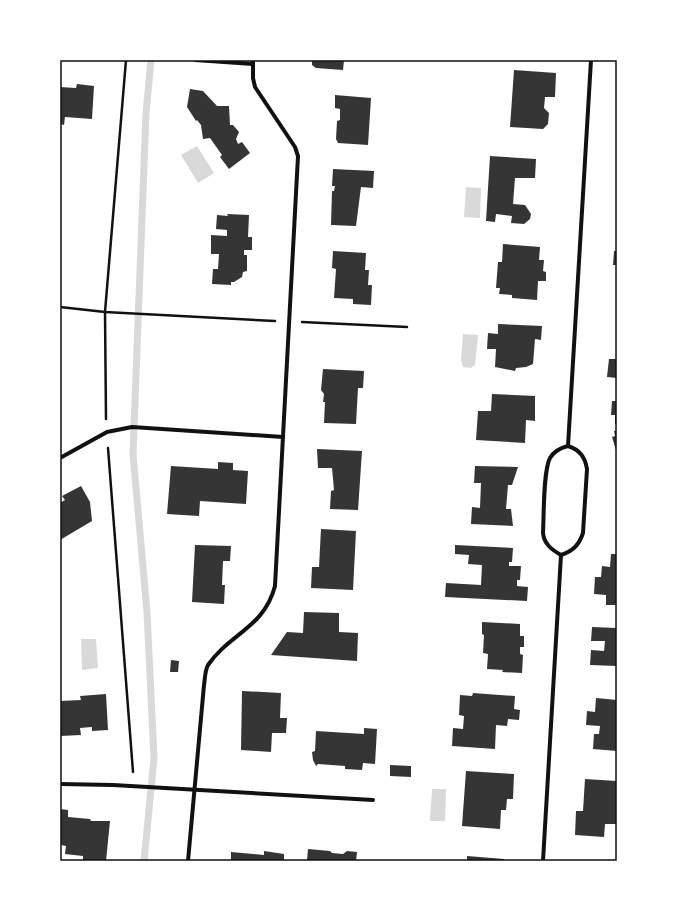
<svg xmlns="http://www.w3.org/2000/svg" width="677" height="921" font-family="Rubik,sans-serif">
<rect width="100%" height="100%" fill="#fff"/>
<g fill="#d9d9d9">
<path d="M197,146l17,27 -16,10 -17,-28z"/>
<path d="M466,187l15,1 -1,30 -16,-1z"/>
<path d="M463,334l15,1 -3,30 -4,3 -8,-1 -2,-7z"/>
<path d="M81,639h15l2,29 -16,2z"/>
<path d="M432,789h14l-1,32h-15z"/>
</g>
<g fill="none" stroke-linecap="round" stroke-linejoin="round">
<path stroke="#d9d9d9" stroke-width="7" d="M144,861l10,-103 -7,-146 -14,-158 13,-341 5,-53"/>
</g>
<g fill="#353535">
<path d="M312,60h32l-1,10 -27,-2 -4,-3z"/>
<path d="M514,70l42,3 -1,24h-10l-1,11 5,5 -1,11 -5,5 -33,-2z"/>
<path d="M77,84l17,2 -2,33 -27,-2 -1,8 -4,-1v-37l16,1z"/>
<path d="M190,89l13,2 14,15h12l1,19h3l6,7 -3,7 2,5 4,-2 8,11 -21,16 -9,-12 2,-2 -12,-17 -7,1 -2,-14 -4,-5 -1,1 -9,-14z"/>
<path d="M335,95l36,3 -3,47 -30,-2 -2,-4 1,-18 3,-1v-11l-5,-1z"/>
<path d="M490,156l46,3 -1,19h-20l-2,26 12,1 6,9 -1,5 -6,5 -13,-1 1,-7 -16,-2 -1,8 -9,-1z"/>
<path d="M333,169l41,2 -1,17 -12,-1 -5,39 -25,-1 1,-34h2l1,-5h-3z"/>
<path d="M227,214l22,1 -1,22h4v13h-8v5h3v16l-4,1 -1,5 -8,5h-3v3l-19,-1 1,-15h5l1,-15h-8v-19l16,1v-6l-11,-1 1,-14 11,1z"/>
<path d="M503,244l37,3 -1,13h5l-1,11 3,1v9h-8l-1,19 -25,-2v-3l-13,-1 1,-6h-4l2,-26h4z"/>
<path d="M333,251l33,2 -1,17h4l-1,15h4l-1,20 -18,-1v-5l-19,-1 2,-29 -4,-1z"/>
<path d="M614,251h3v14h-4z"/>
<path d="M498,324l44,2 -1,14 -6,-1 -2,25 -7,3 -10,1 -1,3 -20,-4 1,-18h-9l1,-16 10,1z"/>
<path d="M609,359h8v19l-10,-1z"/>
<path d="M323,369l41,2 -1,17h-5l-2,36 -32,-1 1,-21h-2l1,-8 -3,-4z"/>
<path d="M492,394l43,2v25l-9,-1 -1,23 -49,-3 2,-29h13z"/>
<path d="M612,401h5v23h-2v-9h-4z"/>
<path d="M614,431h3l-1,19 -4,-13 3,-1z"/>
<path d="M317,449l45,2 -4,59 -28,-1 1,-18 3,-1 -2,-22h-14z"/>
<path d="M218,462l15,1v7l15,1 -2,33 -46,-3 -1,15 -32,-2 4,-48 47,3z"/>
<path d="M475,466l43,1 -6,18h-4l-2,24h5l2,17 -42,-2 1,-17 8,1 1,-25h-7z"/>
<path d="M81,486l9,16 2,19 -32,19v-37l5,-3 -3,-4z"/>
<path d="M321,529l35,2 -3,59 -42,-2 1,-21h7z"/>
<path d="M195,545l36,1 -1,15h-7l-1,24h3l-1,19 -32,-2z"/>
<path d="M455,545l58,3 -1,14h-3v4h12l-1,14h-3v6l11,1 -1,14 -82,-4 1,-14 35,2 1,-20 -14,-1 1,-9 -14,-1z"/>
<path d="M611,554h6v51h-11v-10l-12,-1 1,-17h6l1,-11 8,1z"/>
<path d="M304,612l35,1v19l19,1 -1,28 -86,-6 16,-23 16,1z"/>
<path d="M482,622l38,2v12h4v11h-4v7l3,1 -1,18 -20,-1 1,-2 -16,-1 1,-15 -5,-1 1,-18 -2,-1z"/>
<path d="M592,627l25,1v38l-27,-1 1,-15 13,1 1,-10h-14z"/>
<path d="M171,660l8,1 -1,11h-8z"/>
<path d="M242,691l39,2 -1,25h7l-1,15h-14l-1,19 -30,-2z"/>
<path d="M473,693l42,3 -1,13 6,1 -1,10 -11,-1 -1,7 -11,-1 -1,24 -43,-3 1,-18 10,1 1,-13 -5,-1 1,-20 12,1z"/>
<path d="M106,694l2,36 -16,1v-4l-12,1 1,7 -21,1v-35l21,-1 -1,-4z"/>
<path d="M596,698l21,2v51l-24,-2 1,-15h5l1,-8 -14,-1 1,-14 8,1z"/>
<path d="M364,728l13,1 -2,35 -12,-1 -1,7 -17,-1v-3l-27,-2 -2,2 -3,-6 -1,-8 3,-1 1,-20 48,3z"/>
<path d="M390,765l21,1v11l-21,-1z"/>
<path d="M466,771l48,3 -1,25h-6l-1,11h-5l-1,19 -38,-3z"/>
<path d="M585,779l32,2v43h-12l-1,13 -29,-2 1,-24h7z"/>
<path d="M60,809l8,1v7l22,2 1,2h19l-4,40 -23,-1v-4l-18,-2 1,-8 -5,-1 -1,-3z"/>
<path d="M308,849l22,2 2,2 11,1 4,-3 10,1 -1,9h-49z"/>
<path d="M264,851l20,3v7h-53v-9l33,3z"/>
<path d="M467,856l37,3v2h-37z"/>
</g>
<g fill="none" stroke-linecap="round" stroke-linejoin="round">
<g stroke="#111" stroke-width="2.5">
<path d="M60,307l45,5 170,9"/>
<path d="M302,322l105,5"/>
<path d="M106,419l-1,-107 21,-252"/>
<path d="M108,448l25,324"/>
</g>
<g stroke="#111" stroke-width="4">
<path d="M195,60l58,4"/>
<path d="M568,446l23,-386"/>
<path d="M568,446c12,4 17,11 19,23l-4,64c-4,12 -10,18 -22,22 -9,-5 -17,-11 -18,-22 1,-16 0,-62 7,-75 4,-7 10,-10 18,-12z"/>
<path d="M60,458l47,-26 25,-5 151,10"/>
<path d="M60,784l53,1 260,15"/>
<path d="M188,861l16,-176c1,-6 1,-15 4,-20 22,-32 56,-37 67,-79l23,-430 -3,-9 -40,-60 -2,-9v-18"/>
<path d="M543,861l18,-306"/>
</g>
</g>
<rect width="677" height="921" fill="none" stroke="#ffffff" stroke-width="122"/>
<rect x="61" y="61" width="555" height="799" fill="none" stroke="#111" stroke-width="1.5"/>
</svg>
